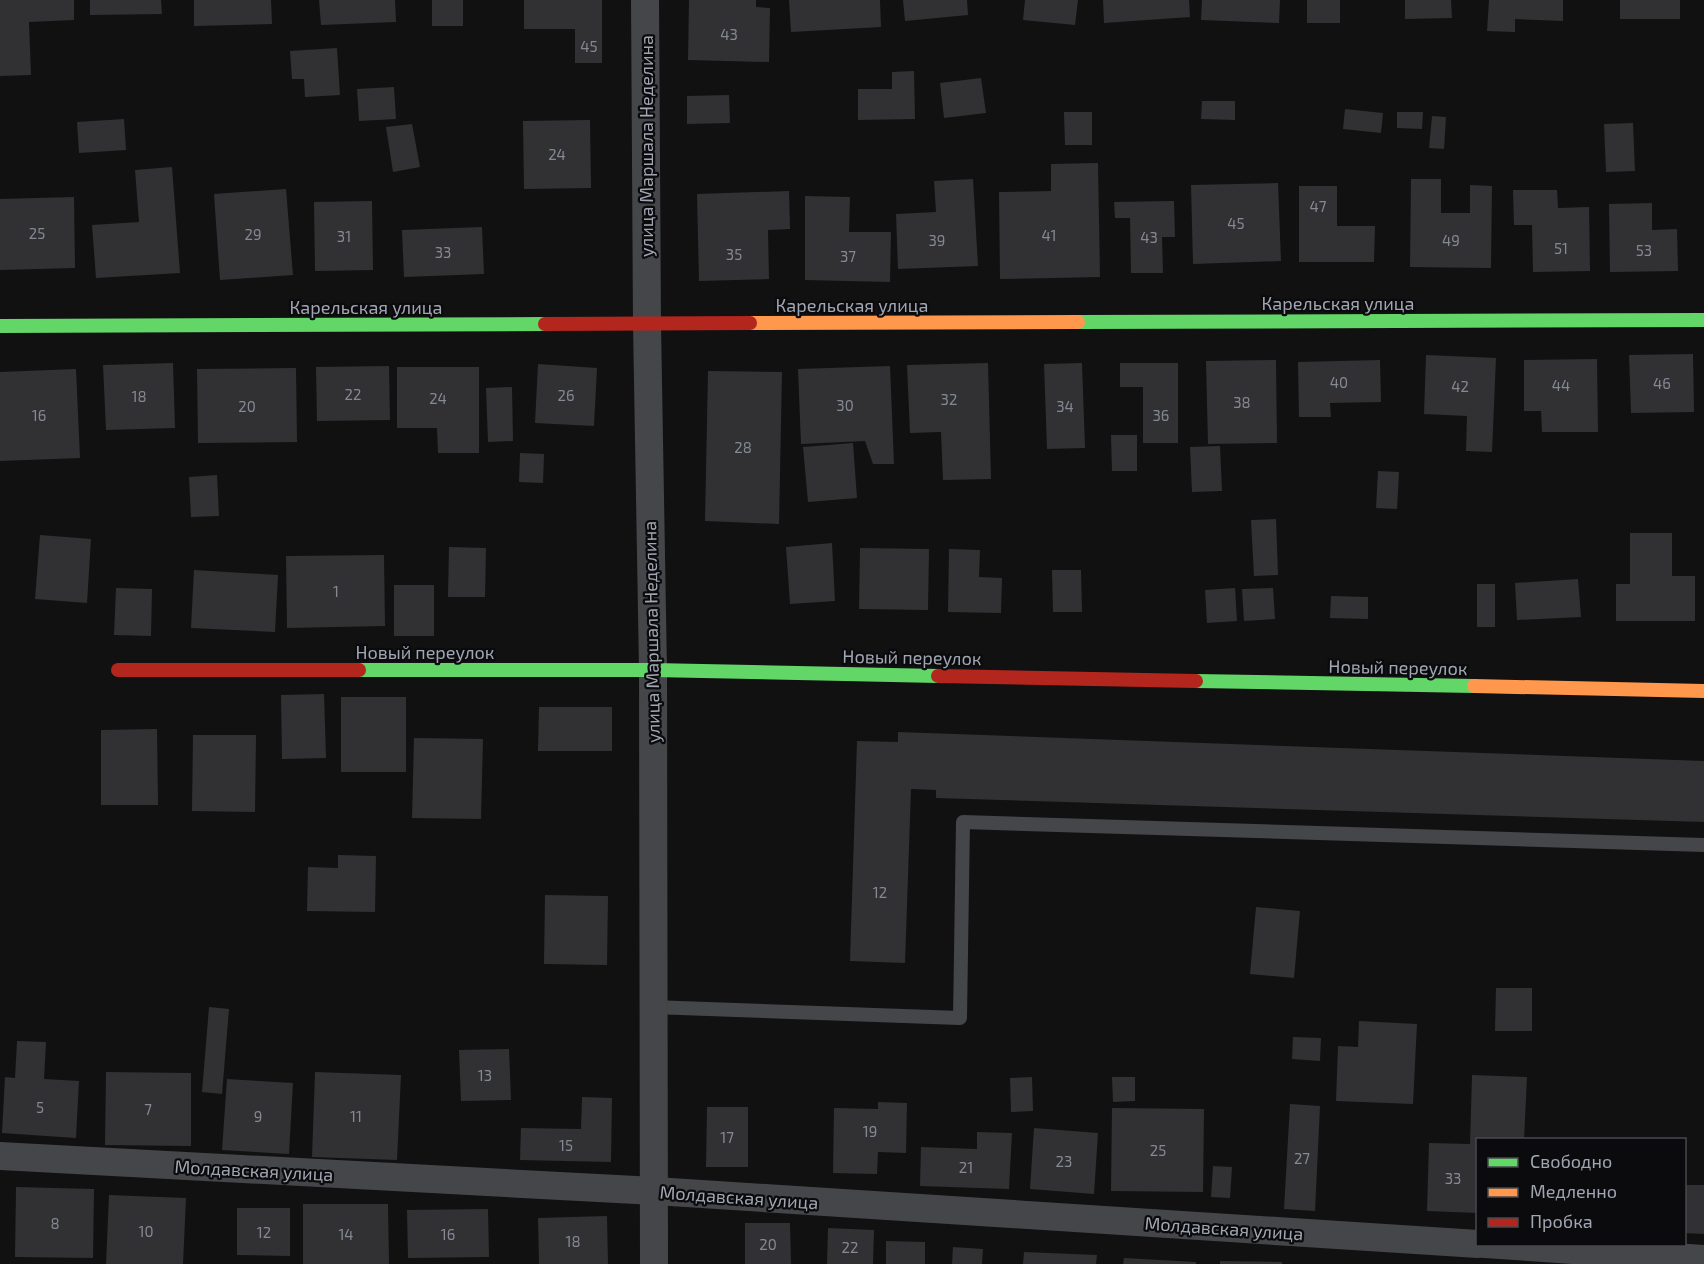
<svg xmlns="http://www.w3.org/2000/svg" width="1704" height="1264" font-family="'Exo 2',sans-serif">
<rect width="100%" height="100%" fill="#111"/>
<g fill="#313133">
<path d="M0,0h74v20l-45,2 2,53 -31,1z"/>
<path d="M90,0h71l1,14 -72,1z"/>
<path d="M194,0h77l1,24 -78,2z"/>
<path d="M319,0h76l1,22 -75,3z"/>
<rect x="432" y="0" width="31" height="26"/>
<path d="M524,0h78v63h-27v-34h-51z"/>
<path d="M689,0h67v7l14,1 -1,54 -81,-2z"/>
<path d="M789,0h91l1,27 -90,5z"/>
<path d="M903,0h64l1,15 -63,6z"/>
<path d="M1025,0h53l-3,25 -52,-5z"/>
<path d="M1103,0h86l1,17 -86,6z"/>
<path d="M1202,0h78l-1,23 -78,-3z"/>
<rect x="1307" y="0" width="33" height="23"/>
<path d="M1405,0h46l1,18 -47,1z"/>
<path d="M1489,0h74v21l-48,-2v13l-28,-1z"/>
<rect x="1620" y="0" width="60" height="19"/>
<path d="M337,48l3,47 -35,2 -1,-18h-12l-2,-28z"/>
<path d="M914,71l1,48 -57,1v-31h34v-17z"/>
<path d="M981,78l5,35 -42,5 -4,-35z"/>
<path d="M394,87l2,32 -37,2 -2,-32z"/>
<path d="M729,95l1,28 -43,1v-28z"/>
<path d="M1202,101h33v19l-34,-1z"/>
<path d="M1345,109l38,4 -2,20 -38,-4z"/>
<path d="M1064,112h28v33h-27z"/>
<path d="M1397,112h26l-1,17 -25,-1z"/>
<path d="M1432,116l14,1 -2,32 -15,-1z"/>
<path d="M124,119l2,31 -47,3 -2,-31z"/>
<path d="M590,120l1,68 -67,1 -1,-68z"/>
<path d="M1633,123l2,48 -29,1 -2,-48z"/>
<path d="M412,124l8,43 -27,5 -7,-45z"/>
<path d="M1098,163l2,114 -100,2 -1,-87 52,-1v-27z"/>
<path d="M172,167l8,106 -84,5 -4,-53 47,-3 -4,-52z"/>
<path d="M973,179l5,87 -80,3 -2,-55 40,-2 -2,-31z"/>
<path d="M1411,179h30v34h29v-28l22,1 -1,82 -81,-1z"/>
<path d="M1278,183l3,78 -88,3 -2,-79z"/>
<path d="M1299,186h38v40h38l-1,36h-75z"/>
<path d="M286,189l7,86 -73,5 -6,-86z"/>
<path d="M1513,190h44l1,18 31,-1 1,64 -57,1 -1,-47h-18z"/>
<path d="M789,191l1,38 -22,1 1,49 -70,2 -2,-87z"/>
<path d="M805,196l45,1 -1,35h42l-1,50 -85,-2z"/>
<path d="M74,197l1,71 -75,2v-71z"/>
<path d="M372,201l1,69 -58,1 -1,-69z"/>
<path d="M1174,201l1,36h-13l1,36h-32l-1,-55h-15l-1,-16z"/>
<path d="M1652,203v27l25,-1 1,42 -68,1 -1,-68z"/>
<path d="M482,227l2,47 -80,3 -2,-47z"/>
<path d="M1693,354l1,58 -63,1 -2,-58z"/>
<path d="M1426,355l70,3 -4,94 -26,-1 1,-35 -43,-2z"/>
<path d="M1597,359l1,73h-56l-1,-21h-17v-51z"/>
<path d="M1276,360l1,83 -69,1 -2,-83z"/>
<path d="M1380,360l1,42 -51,1 1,14h-32l-1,-55z"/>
<path d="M173,363l2,65 -69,2 -3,-65z"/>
<path d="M988,363l3,116 -48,1 -2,-48 -31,1 -3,-68z"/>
<path d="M1082,363l3,85 -38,1 -3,-85z"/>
<path d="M1120,363h58v80h-35v-56h-23z"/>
<path d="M538,364l59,4 -3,58 -59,-3z"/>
<path d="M389,366l1,54 -73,1 -1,-54z"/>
<path d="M890,366l4,98h-21l-8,-23 -64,3 -3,-75z"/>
<path d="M397,367h82v86h-41l-1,-25h-40z"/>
<path d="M296,368l1,74 -99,1 -1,-74z"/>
<path d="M76,369l4,89 -80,3v-89z"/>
<path d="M708,371l74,1 -3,152 -74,-3z"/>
<path d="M512,387l1,54 -25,1 -2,-54z"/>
<path d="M1111,435h26v36h-25z"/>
<path d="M853,443l4,55 -49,4 -5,-55z"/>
<path d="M1220,446l2,45 -30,1 -2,-45z"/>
<path d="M520,453l24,1 -1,29 -24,-1z"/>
<path d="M1378,471l21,1 -2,37 -21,-1z"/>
<path d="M217,475l2,41 -28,1 -2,-40z"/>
<path d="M1276,519l2,56 -24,1 -3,-56z"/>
<path d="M1630,533h42v43h23v45h-79v-37h14z"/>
<path d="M40,535l51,4 -4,64 -52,-4z"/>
<path d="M832,543l3,58 -45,3 -4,-57z"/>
<path d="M449,547l37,1 -1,49h-37z"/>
<path d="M860,548l69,1 -1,61 -69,-1z"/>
<path d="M949,549l31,1 -1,27 23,1 -1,35 -53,-1z"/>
<path d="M384,555l1,71 -98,2 -1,-72z"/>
<path d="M194,570l84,5 -3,57 -84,-4z"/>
<path d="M1052,570h29l1,42h-29z"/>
<path d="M1578,579l3,38 -64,3 -2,-37z"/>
<rect x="1477" y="584" width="18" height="43"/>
<rect x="394" y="585" width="40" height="51"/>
<path d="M116,588l36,1 -1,47 -37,-1z"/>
<path d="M1235,588l2,33 -30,2 -2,-33z"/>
<path d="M1273,588l2,31 -31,2 -2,-32z"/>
<path d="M1331,596l37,1v22l-38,-1z"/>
<path d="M324,694l2,64 -44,1 -1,-64z"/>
<rect x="341" y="697" width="65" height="75"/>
<path d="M539,707h73v44h-74z"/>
<path d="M157,729l1,76h-57v-75z"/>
<path d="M898,732l806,29v61l-768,-24v-8l-25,-1 -6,174 -55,-2 7,-220 41,1z"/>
<path d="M193,735h63l-1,77 -63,-1z"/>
<path d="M414,738l69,1 -2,80 -69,-1z"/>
<path d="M338,855l38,1 -1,56 -68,-1 1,-44 30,1z"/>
<path d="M545,895l63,1 -1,69 -63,-1z"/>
<path d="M1256,907l44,4 -6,67 -44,-4z"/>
<path d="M1496,988h36v43h-37z"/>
<path d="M209,1007l20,2 -7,85 -20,-2z"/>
<path d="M1359,1021l58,3 -4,80 -77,-3 2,-55 20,1z"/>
<path d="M1293,1037l28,1 -1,23 -28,-2z"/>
<path d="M17,1041l29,1 -2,37 35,2 -3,57 -74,-5 3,-56 10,1z"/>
<path d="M509,1049l2,51 -50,1 -2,-51z"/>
<path d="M106,1072l85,1v73l-86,-1z"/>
<path d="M315,1072l86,3 -4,85 -85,-3z"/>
<path d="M1472,1075l55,2 -3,63h-46v73l-51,-2 2,-68 41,1z"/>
<path d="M1032,1077l1,34 -22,1 -1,-34z"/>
<path d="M1112,1077h23v24l-22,1z"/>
<path d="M227,1079l66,4 -4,71 -67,-4z"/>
<path d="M582,1097l30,1 -1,64 -91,-2 1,-32 60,1z"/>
<path d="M878,1102l29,1 -1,50 -28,-1 -1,22 -44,-1 1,-65 44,1z"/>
<path d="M1290,1104l30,2 -5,105 -31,-2z"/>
<path d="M707,1107h41v60h-42z"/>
<path d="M1112,1108l92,1 -1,83 -92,-1z"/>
<path d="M1034,1128l64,5 -4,61 -64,-5z"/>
<path d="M977,1132l35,1 -3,56 -89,-3 1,-39 56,2z"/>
<path d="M1213,1166l19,1 -2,31 -19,-1z"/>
<path d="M1684,1185h20v49l-20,-1z"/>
<path d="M16,1187l78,2 -1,69 -78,-1z"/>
<path d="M109,1195l77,3 -3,66h-77z"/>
<path d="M303,1204h85l1,60h-86z"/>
<path d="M237,1208h53v48l-53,-1z"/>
<path d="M488,1209l1,48 -81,1 -1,-48z"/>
<path d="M607,1216l1,48h-69l-1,-46z"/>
<path d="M745,1223h45l1,41h-46z"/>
<path d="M828,1228l46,2 -1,34h-46z"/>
<path d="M886,1241l39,1v22h-39z"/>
<path d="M953,1247l30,2 -1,15h-30z"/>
<path d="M1024,1252l73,3 -1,9h-73z"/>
<path d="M1124,1258l72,4v2h-73z"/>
<path d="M1220,1261l62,1v2h-62z"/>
</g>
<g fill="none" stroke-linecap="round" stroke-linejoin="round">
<path stroke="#45464a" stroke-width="14" d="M652,1007l308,11 3,-196 741,23"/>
<g stroke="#45464a" stroke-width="28">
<path d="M645,0l2,324 6,346 1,594"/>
<path d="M0,1156l655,35 823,53"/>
<path d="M1485,1244l219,15"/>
</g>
<g stroke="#63d668" stroke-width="14">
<path d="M1078,322l626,-2"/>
<path d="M0,326l545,-2"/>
<path d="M359,670h294l285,6"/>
<path d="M1196,681l278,5"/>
</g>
<g stroke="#ff974d" stroke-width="14">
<path d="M750,323l328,-1"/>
<path d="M1474,686l230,5"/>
</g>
<g stroke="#b3261e" stroke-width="14">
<path d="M545,324l205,-1"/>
<path d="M118,670h241"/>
<path d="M938,676l258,5"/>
</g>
</g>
<g text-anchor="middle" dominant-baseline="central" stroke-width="4.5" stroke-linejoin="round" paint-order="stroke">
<g font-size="15" fill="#858993">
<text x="729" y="34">43</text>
<text x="589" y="46">45</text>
<text x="557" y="154">24</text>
<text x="1318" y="206">47</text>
<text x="1236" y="223">45</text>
<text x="37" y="233">25</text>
<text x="253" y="234">29</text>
<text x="1049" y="235">41</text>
<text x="344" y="236">31</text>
<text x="1149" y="237">43</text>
<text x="937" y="240">39</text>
<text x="1451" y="240">49</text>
<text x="1561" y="248">51</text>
<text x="1644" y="250">53</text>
<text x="443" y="252">33</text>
<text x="734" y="254">35</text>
<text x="848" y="256">37</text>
<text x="1339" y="382">40</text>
<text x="1662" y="383">46</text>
<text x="1561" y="385">44</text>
<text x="1460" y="386">42</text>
<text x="353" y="394">22</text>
<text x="566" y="395">26</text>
<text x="139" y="396">18</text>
<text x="438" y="398">24</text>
<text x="949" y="399">32</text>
<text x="1242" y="402">38</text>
<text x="845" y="405">30</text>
<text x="247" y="406">20</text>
<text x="1065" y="406">34</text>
<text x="39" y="415">16</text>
<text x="1161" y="415">36</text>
<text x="743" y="447">28</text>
<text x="336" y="591">1</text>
<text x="880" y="892">12</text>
<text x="485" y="1075">13</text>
<text x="40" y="1107">5</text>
<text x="148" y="1109">7</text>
<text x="258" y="1116">9</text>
<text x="356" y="1116">11</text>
<text x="870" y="1131">19</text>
<text x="727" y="1137">17</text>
<text x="566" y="1145">15</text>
<text x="1158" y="1150">25</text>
<text x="1302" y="1158">27</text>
<text x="1064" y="1161">23</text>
<text x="966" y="1167">21</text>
<text x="1453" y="1178">33</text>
<text x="55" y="1223">8</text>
<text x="146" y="1231">10</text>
<text x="264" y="1232">12</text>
<text x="346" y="1234">14</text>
<text x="448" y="1234">16</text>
<text x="573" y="1241">18</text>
<text x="768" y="1244">20</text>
<text x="850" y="1247">22</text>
</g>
<g font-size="18" fill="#a1a6b3" stroke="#0b0b0d">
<text transform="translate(646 146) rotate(-90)">улица Маршала Неделина</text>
<text x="1338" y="303">Карельская улица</text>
<text x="852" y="305">Карельская улица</text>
<text x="366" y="307">Карельская улица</text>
<text transform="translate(651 632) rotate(-91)">улица Маршала Неделина</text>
<text x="425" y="652">Новый переулок</text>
<text transform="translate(912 657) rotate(1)">Новый переулок</text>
<text transform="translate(1398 667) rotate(1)">Новый переулок</text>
<text transform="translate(254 1170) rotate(3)">Молдавская улица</text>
<text transform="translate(739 1197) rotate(4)">Молдавская улица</text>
<text transform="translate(1224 1228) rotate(4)">Молдавская улица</text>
</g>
</g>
<rect x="1476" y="1138" width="210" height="108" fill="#0b0b0d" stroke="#47494f" stroke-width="1.5"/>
<rect x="1488" y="1158" width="30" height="9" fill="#63d668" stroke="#47494f" stroke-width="1.5"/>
<text x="1530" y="1168" font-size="18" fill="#a1a6b3">Свободно</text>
<rect x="1488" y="1188" width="30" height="9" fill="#ff974d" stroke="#47494f" stroke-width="1.5"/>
<text x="1530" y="1198" font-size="18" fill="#a1a6b3">Медленно</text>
<rect x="1488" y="1218" width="30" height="9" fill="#b3261e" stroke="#47494f" stroke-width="1.5"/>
<text x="1530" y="1228" font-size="18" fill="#a1a6b3">Пробка</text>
</svg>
